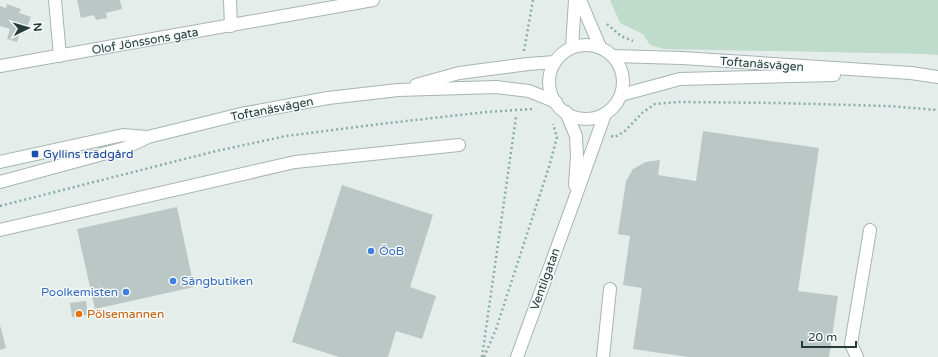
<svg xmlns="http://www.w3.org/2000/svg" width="938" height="357" font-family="'Varela Round',sans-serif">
<rect width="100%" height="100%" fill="#e4edea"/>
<path fill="#bfdbcc" d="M610,0h328v55l-12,-1 -262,-5 -14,-4 -7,-11 -23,-11z"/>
<g fill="#bac7c4">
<path d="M77,0h43l2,9 -16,4 1,5 -11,2 -2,-5 -13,3z"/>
<path d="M7,4l14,5 -2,4 12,4 -7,17 -4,-1 -3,9 -10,-3 3,-10 -10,-3v-20l6,2z"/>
<path d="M703,131l116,17 -21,143 40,5 -9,61h-141l-55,-8 9,-61 -19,-3 7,-49 -12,-2 8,-53 7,-12 13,-7 14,-2 -2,15 38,6z"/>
<path d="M342,185l91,30 -23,72 26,9 -14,43 -26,-8 -8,26h-49l-47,-15z"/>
<path d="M177,207l17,80 -99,22 -18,-80z"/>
<path d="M86,301l2,14 -16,2 -2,-14z"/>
<path d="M0,325l6,23 -6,2z"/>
</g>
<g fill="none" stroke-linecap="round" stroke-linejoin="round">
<g stroke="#a7b5b2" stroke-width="14">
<g id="minor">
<path d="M55,0l5,56"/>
<path d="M230,0l1,26"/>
<path d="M580,0l20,47"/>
<circle cx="586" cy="82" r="37"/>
<path d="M572,47l3,-47"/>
<path d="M613,56l69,2 229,15 27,4"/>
<path d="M0,66l373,-66"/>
<path d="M416,85l43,-12 69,-9 27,-2"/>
<path d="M621,95l59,-16 154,-4"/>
<path d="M566,112l10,24 1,20 -2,29"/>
<path d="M0,162l123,-27 24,2"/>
<path d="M0,182l125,-34 23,-11 93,-23 87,-16 70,-8 98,-3 33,4 27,11"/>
<path d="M0,230l295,-68 164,-17"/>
<path d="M517,357l57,-156 31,-87"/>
<path d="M603,357l7,-68"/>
<path d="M857,357l-6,-13 19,-114"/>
</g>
</g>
<g stroke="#88ada8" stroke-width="2.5" stroke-dasharray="2 3" stroke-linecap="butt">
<path d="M607,24l14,12 12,5"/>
<path d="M524,51l9,-51"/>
<path d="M611,136l4,1 10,-6 17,-18 13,-9 24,-2 98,1 111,3 50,4"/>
<path d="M0,206l216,-55 70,-15 94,-12 106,-12 46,-3"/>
<path d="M482,357l34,-240"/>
<path d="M484,357l12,-28 53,-162 8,-30 -4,-13"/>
</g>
<use href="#minor" stroke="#fff" stroke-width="12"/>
</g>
<rect fill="#1a4fb4" stroke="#f5f9f8" stroke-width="1.5" x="31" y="150" width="8" height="8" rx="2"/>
<g fill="#3f7fe0" stroke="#f5f9f8" stroke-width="1.5">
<circle cx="371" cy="251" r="4"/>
<circle cx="173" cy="281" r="4"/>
<circle cx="126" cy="292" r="4"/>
</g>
<circle fill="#e8710a" stroke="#f5f9f8" stroke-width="1.5" cx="79" cy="314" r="4"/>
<g text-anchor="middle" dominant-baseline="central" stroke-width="3" stroke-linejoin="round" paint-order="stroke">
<g font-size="12" fill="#253d3a" stroke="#f5f9f8">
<text transform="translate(145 41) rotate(-10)">Olof Jönssons gata</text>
<text transform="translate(762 64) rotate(4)">Toftanäsvägen</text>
<text transform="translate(272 109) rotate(-11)">Toftanäsvägen</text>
<text transform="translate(545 279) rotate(-70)">Ventilgatan</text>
</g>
<g font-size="12" fill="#164399" stroke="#f5f9f8" text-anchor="start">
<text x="43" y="154">Gyllins trädgård</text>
</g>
<g font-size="12" fill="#366cbe" stroke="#f5f9f8" text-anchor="start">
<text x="379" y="251">ÖoB</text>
<text x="181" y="281">Sängbutiken</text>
<text x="118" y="292" text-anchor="end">Poolkemisten</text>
</g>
<g font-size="12" fill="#c56008" stroke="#f5f9f8" text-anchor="start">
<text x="87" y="314">Pölsemannen</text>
</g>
</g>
<g transform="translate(28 28) rotate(85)" stroke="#f5f9f8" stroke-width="3" paint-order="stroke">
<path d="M0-3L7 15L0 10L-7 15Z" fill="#253d3a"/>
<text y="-6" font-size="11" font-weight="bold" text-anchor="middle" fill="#253d3a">N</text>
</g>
<path d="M802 341v6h54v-6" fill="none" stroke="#253d3a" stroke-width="2"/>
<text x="808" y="341" font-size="12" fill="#253d3a" stroke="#f5f9f8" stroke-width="3" paint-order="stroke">20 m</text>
</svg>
